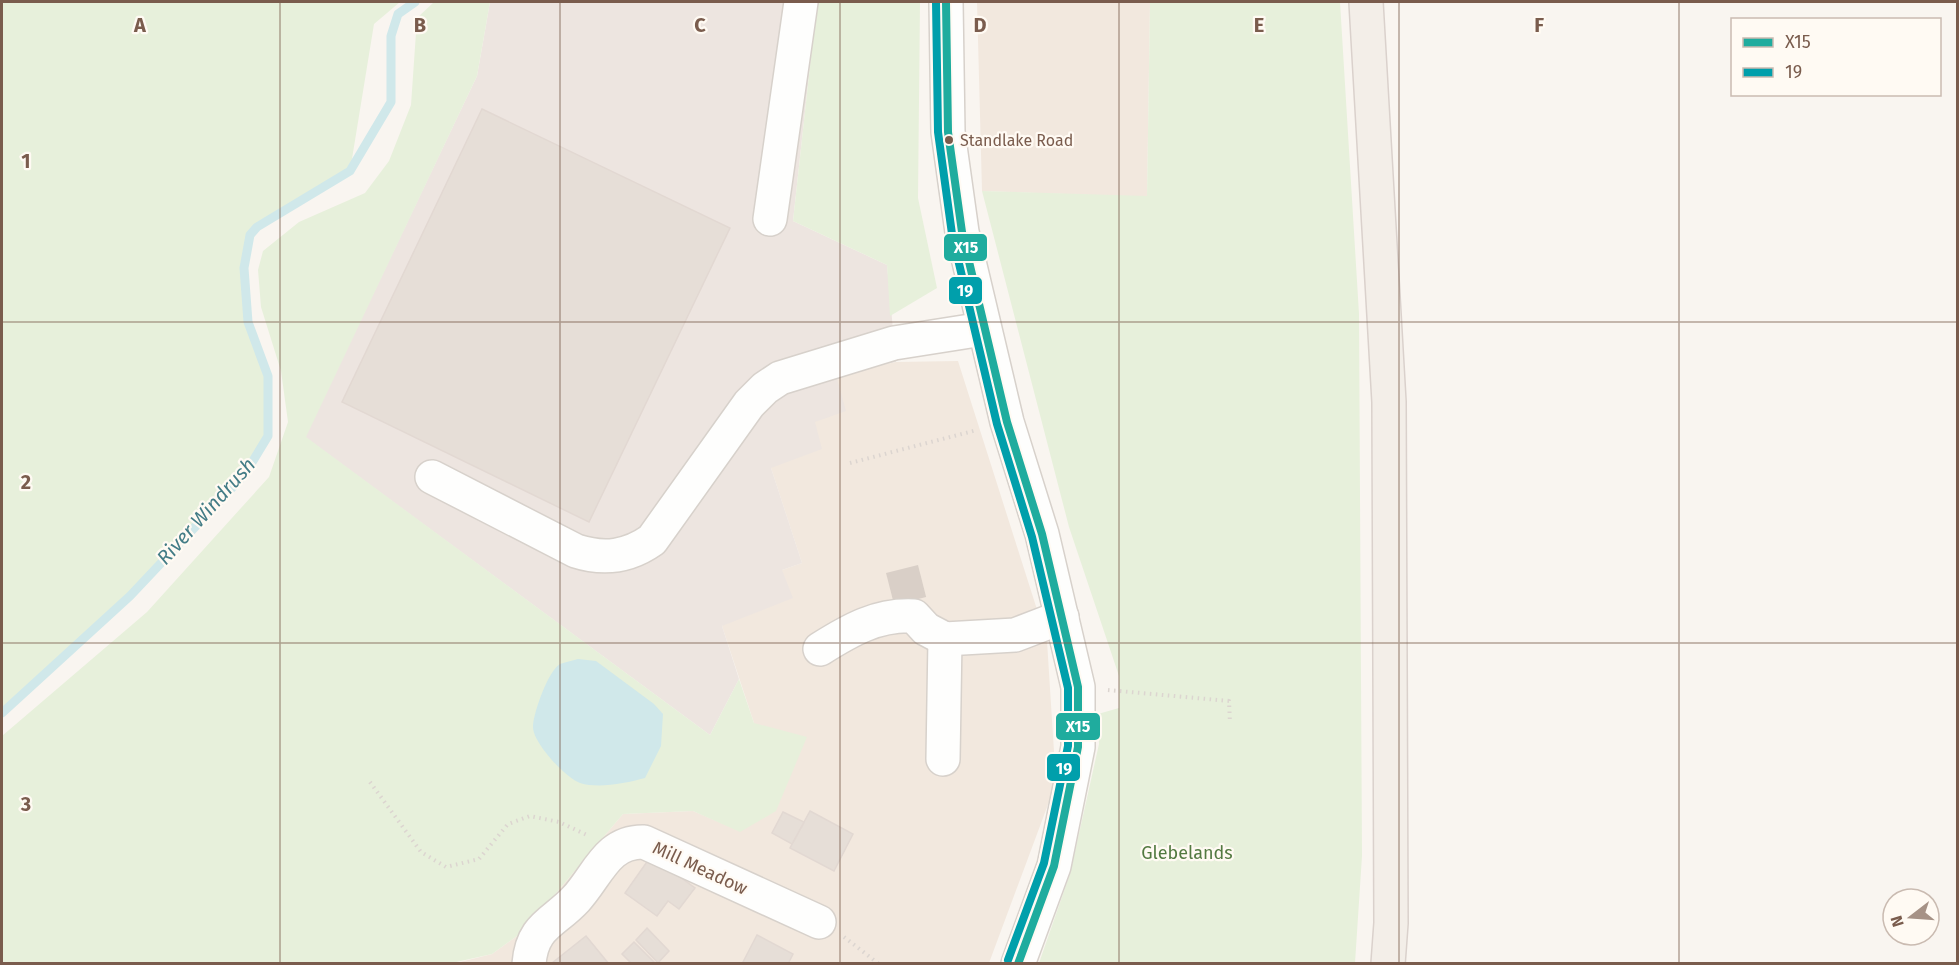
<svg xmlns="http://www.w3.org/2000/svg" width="1959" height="965" font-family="'Fira Sans',sans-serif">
<rect width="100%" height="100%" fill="#f9f5f0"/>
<g fill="#f2e8de">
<path d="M977,2h173l-3,195 -165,-6z"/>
<path d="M958,361l89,280 9,142 -67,180 -537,1 40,-10 32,-23 99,-117 70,-3 47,20 14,-108 -32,-97 60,-56 20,-7 -31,-95 43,-47 21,-46 61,-13z"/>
</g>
<path fill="#ede5e0" d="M490,2h327l-24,219 94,44 9,97 -60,13 10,36 -31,11 7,27 -51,19 31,95 -20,7 11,28 -71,28 17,53 -29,56 -405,-298 172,-361z"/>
<g fill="#e7f0db">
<path d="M2,2h398l-26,22 -24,147 -100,64 -6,33 4,54 20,54v60l-23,38 -115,122 -128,117z"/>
<path d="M434,2h56l-13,74 -171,361 404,298 29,-56 15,44 53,14 -31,74 -36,21 -47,-21 -70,3 -99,117 -32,23 -40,9h-450v-227l145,-124 122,-135 19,-55 -7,-51 -20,-64 -3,-37 5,-19 36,-29 66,-29 24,-32 22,-56 6,-87z"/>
<path d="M817,2h103l-2,196 19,90 -47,28 -3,-51 -94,-44z"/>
<path d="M1150,2h190l19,312 3,542 -7,107h-316l31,-89 29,-130 -1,-30 21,-6v-32l-50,-149 -87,-336 165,5z"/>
</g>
<path fill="#d0e8ea" d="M578,659l18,2 58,43 9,10 -2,32 -16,32c-19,5 -46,11 -65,5 -14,-5 -47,-40 -47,-56 0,-13 15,-56 27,-63 5,-2 12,-3 18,-5z"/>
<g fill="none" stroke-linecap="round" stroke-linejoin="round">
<path stroke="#d0e8ea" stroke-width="9" d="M2,713l128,-117 115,-122 23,-38v-60l-20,-54 -4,-54 6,-33 7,-8 93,-56 41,-69v-66l7,-22 17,-12"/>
</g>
<g fill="#e6ded7" stroke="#e2d8d2" stroke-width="1.5">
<path d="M482,109l248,119 -141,294 -247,-120z"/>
<path d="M810,811l43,23 -19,37 -44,-23z"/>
<path d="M783,812l21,10 -12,22 -20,-11z"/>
<path d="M651,856l44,32 -16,21 -11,-8 -11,15 -32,-23z"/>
<path d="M647,928l22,23 -11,12 -22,-23z"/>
<path d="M757,935l36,19 -5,10h-46z"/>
<path d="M586,936l23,28h-56l-1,-1z"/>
<path d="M634,942l22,22h-24l-10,-10z"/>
</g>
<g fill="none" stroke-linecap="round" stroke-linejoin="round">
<path stroke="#d9cfc7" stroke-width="33" stroke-dasharray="33 16" stroke-linecap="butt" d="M902,569l12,47"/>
<g stroke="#d7d1cb" stroke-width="36">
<g id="minor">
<path d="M946,2l2,130 14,100 45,190 35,112 36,153v60l-24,119 -36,98"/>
<path d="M770,219l31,-217"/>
<path d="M432,477l144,74c28,9 52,6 76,-11l97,-136 16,-16 15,-10 114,-35 89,-14"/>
<path d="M820,649c30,-19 58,-35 94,-33l12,13 19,10 70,-4 47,-18"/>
<path d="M943,759l2,-120"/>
<path d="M529,964c3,-39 25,-41 47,-65 22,-24 31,-58 68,-57l175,80"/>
</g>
</g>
<g stroke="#dad1cc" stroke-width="36">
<path id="major" d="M1366,2l23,400 2,521 -3,41"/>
</g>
<g stroke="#dcd5d0" stroke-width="4" stroke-dasharray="1.5 4.5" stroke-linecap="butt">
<path d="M850,463l127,-33"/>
<path d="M1108,690l121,11 1,22"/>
<path d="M370,782l51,70 25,15 33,-8 29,-35 22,-8 29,6 28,13"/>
<path d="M844,937l35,27"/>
</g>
<use href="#minor" stroke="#fefefd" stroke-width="33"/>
<use href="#major" stroke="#f3eee8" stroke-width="33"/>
<g stroke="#fffaf3" stroke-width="12">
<path id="bus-1" d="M946,2l2,130 14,100 45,190 35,112 36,153v60l-24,119 -36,98"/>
</g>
<g stroke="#fffaf3" stroke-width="12">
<path id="bus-2" d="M936,2l2,130 14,102 45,190 35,113 36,151v58l-24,117 -36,97"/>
</g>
<use href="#bus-1" stroke="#1fac9e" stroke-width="8"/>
<use href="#bus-2" stroke="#009fab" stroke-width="8"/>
</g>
<path fill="none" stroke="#7a5c4d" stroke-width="1.5" stroke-opacity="0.55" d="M280,2v962M560,2v962M840,2v962M1119,2v962M1399,2v962M1679,2v962M2,322h1956M2,643h1956"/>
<circle fill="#7a5c4d" stroke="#fffaf3" stroke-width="2" cx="949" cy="140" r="5"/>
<g text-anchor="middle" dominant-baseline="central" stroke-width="4.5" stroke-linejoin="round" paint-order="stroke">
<g font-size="16" fill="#7a5c4d" stroke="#fffaf3" text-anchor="start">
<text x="960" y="140">Standlake Road</text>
</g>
<g font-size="18" fill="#537a41" stroke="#fffaf3">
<text x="1187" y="853">Glebelands</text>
</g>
<g font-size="18" fill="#7a5c4d" stroke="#fffaf3">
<text transform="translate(700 868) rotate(25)">Mill Meadow</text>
</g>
<g font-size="20" font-style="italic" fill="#437c86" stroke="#fffaf3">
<text transform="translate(206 511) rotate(-48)">River Windrush</text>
</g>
</g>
<g font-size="20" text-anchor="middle" font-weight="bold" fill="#7a5c4d" stroke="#fffaf3" stroke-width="4.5" stroke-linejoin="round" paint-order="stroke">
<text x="140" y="32">A</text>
<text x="420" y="32">B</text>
<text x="700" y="32">C</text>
<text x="980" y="32">D</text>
<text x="1259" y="32">E</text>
<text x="1539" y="32">F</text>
<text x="26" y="168">1</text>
<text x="26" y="489">2</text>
<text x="26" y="811">3</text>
</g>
<g stroke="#fffaf3" stroke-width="2">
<rect x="943" y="233" width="45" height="29" rx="6" fill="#1fac9e"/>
<rect x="948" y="276" width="35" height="29" rx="6" fill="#009fab"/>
<rect x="1055" y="712" width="46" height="29" rx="6" fill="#1fac9e"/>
<rect x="1046" y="753" width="35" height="29" rx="6" fill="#009fab"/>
</g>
<g font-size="16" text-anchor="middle" font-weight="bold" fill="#fff">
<text x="966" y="253">X15</text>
<text x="965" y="296">19</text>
<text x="1078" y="732">X15</text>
<text x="1064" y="774">19</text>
</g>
<rect width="1959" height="965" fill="none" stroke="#7a5c4d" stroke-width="6"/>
<rect x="1731" y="18" width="210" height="78" fill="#fffaf3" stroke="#cabbb1" stroke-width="1.5"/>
<rect x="1743" y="38" width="30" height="9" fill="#1fac9e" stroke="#cabbb1" stroke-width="1.5"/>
<text x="1785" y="48" font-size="18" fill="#7a5c4d">X15</text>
<rect x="1743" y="68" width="30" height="9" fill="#009fab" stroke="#cabbb1" stroke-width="1.5"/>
<text x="1785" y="78" font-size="18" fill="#7a5c4d">19</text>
<g transform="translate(1911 917) rotate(253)"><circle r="28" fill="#fffaf3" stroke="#cabbb1" stroke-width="1.5"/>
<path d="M0-4.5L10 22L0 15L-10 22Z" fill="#a69286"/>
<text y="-9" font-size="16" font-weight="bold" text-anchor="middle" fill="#7a5c4d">N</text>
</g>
</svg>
